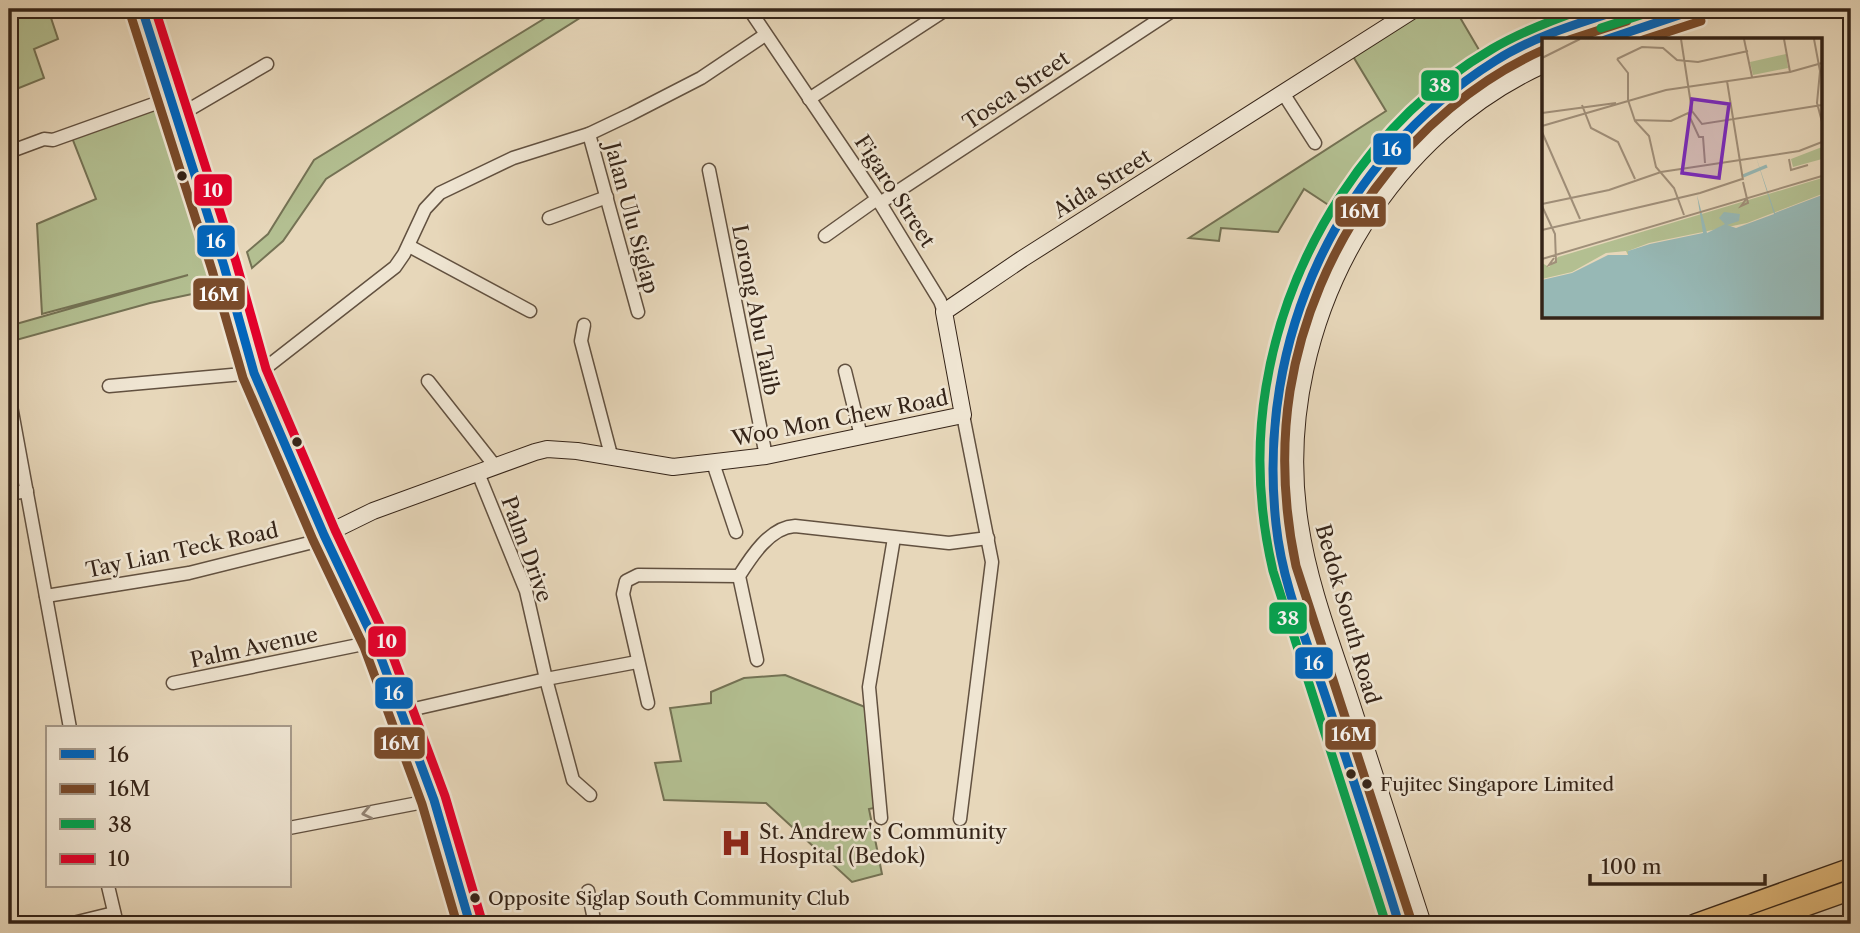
<svg xmlns="http://www.w3.org/2000/svg" width="1860" height="933" font-family="'Libre Caslon Text',serif">
<rect width="100%" height="100%" fill="#e7d7ba"/>
<filter id="stains"><feTurbulence type="fractalNoise" baseFrequency=".00286" numOctaves="4"/><feColorMatrix values="0 0 0 0 .2 0 0 0 0 .09 0 0 0 0 .02 0 0 0 .5 -.17"/></filter>
<radialGradient id="worn" r=".72"><stop offset=".6" stop-color="#630" stop-opacity="0"/><stop offset="1" stop-color="#630" stop-opacity=".3"/></radialGradient>
<g fill="#b3bf91" stroke="#747254" stroke-width="2">
<path d="M9,9h39l10,30 -24,10 10,29 -35,14z"/>
<path d="M560,9h34l-268,170 -43,62 -31,27 -5,-16 21,-18 46,-74z"/>
<path d="M1421,9h34l30,51c-16,12 -34,23 -49,35 -40,33 -71,73 -100,115l-32,-21 -26,43 -57,-4 -2,13 -30,-3 197,-127 -35,-58z"/>
<path d="M168,96l54,168 -16,5 5,21 -61,13 -141,39v-16l179,-51 -146,39 -5,-90 59,-25 -27,-69z"/>
<path d="M785,675l80,32 9,101 -5,1 13,65 -30,8 -86,-79 -102,-3 -9,-37 26,-2 -11,-53 41,-5v-11l33,-14z"/>
</g>
<g fill="none" stroke-linecap="round" stroke-linejoin="round">
<g stroke="#625140" stroke-width="15">
<g id="street">
<path d="M749,9l131,194 60,98 4,11"/>
<path d="M1283,93l32,50"/>
<path d="M809,99l138,-90"/>
<path d="M176,114l9,-2 82,-48"/>
<path d="M589,134l49,178"/>
<path d="M9,152l35,-13 9,1 126,-45"/>
<path d="M709,170l57,286"/>
<path d="M880,203l295,-194"/>
<path d="M549,218l58,-21"/>
<path d="M825,236l52,-37"/>
<path d="M409,246l121,65"/>
<path d="M584,325l-3,16 30,114"/>
<path d="M845,371l16,65"/>
<path d="M428,381l67,85"/>
<path d="M109,386l145,-13 9,-3 132,-103 9,-13 21,-45 15,-16 73,-35 76,-24 42,-20 70,-36 64,-43"/>
<path d="M9,395l61,333"/>
<path d="M713,463l23,69"/>
<path d="M478,473l48,118 20,88 27,101 17,15"/>
<path d="M9,494l18,-3"/>
<path d="M46,596l143,-23 120,-30 15,-8"/>
<path d="M757,660l-18,-84c12,-19 31,-49 56,-50l154,17 39,-5"/>
<path d="M173,683l210,-43"/>
<path d="M648,703l-25,-109 3,-13 12,-6 101,1"/>
<path d="M401,712l145,-33 91,-17"/>
<path d="M881,818l-12,-131 25,-149"/>
<path d="M960,819l32,-257 -29,-147"/>
<path d="M289,828l145,-28"/>
<path d="M108,886l9,38"/>
<path d="M588,891l7,33"/>
<path d="M69,924l45,-11"/>
</g>
</g>
<g stroke="#352418" stroke-width="18">
<g id="secondary">
<path d="M142,9l82,257 30,107 70,162 51,107 59,158 36,124"/>
<path d="M1605,40l92,-31"/>
<path d="M324,535l49,-24 162,-59 12,-3 30,2 96,16 93,-11 197,-41 -19,-103 78,-53 393,-250"/>
<path d="M1399,924c-23,-75 -48,-151 -73,-226 -19,-57 -42,-114 -50,-174 -25,-180 64,-369 219,-463 40,-24 84,-38 128,-52"/>
<path d="M1423,924c-24,-74 -48,-148 -72,-222 -19,-58 -42,-117 -51,-178 -16,-102 9,-211 64,-299 43,-69 105,-126 179,-160"/>
</g>
</g>
<g stroke="#352418" stroke-width="22">
<g id="primary">
<path d="M1695,924l156,-56"/>
<path d="M1755,924l96,-34"/>
</g>
</g>
<use href="#street" stroke="#efe5d2" stroke-width="12"/>
<use href="#secondary" stroke="#efe5d2" stroke-width="16"/>
<use href="#primary" stroke="#e4bc7d" stroke-width="19"/>
<g stroke="#efe5d2" stroke-width="14">
<g id="bus-1">
<path d="M142,9l82,257 30,107 70,162 51,107 59,158 36,124"/>
<path d="M1605,40l92,-31"/>
<path d="M1399,924c-23,-76 -48,-151 -73,-226 -19,-57 -44,-114 -50,-174 -20,-185 62,-364 219,-463 39,-25 85,-38 128,-52"/>
</g>
</g>
<g stroke="#efe5d2" stroke-width="14">
<g id="bus-2">
<path d="M130,13l82,257 31,108 70,162 51,107 58,157 35,120"/>
<path d="M1569,40l58,-19"/>
<path d="M1643,40l58,-19"/>
<path d="M1411,920l-115,-354c-12,-57 -15,-117 -6,-175 23,-144 119,-281 253,-341"/>
</g>
</g>
<g stroke="#efe5d2" stroke-width="14">
<g id="bus-3">
<path d="M1601,28l58,-19"/>
<path d="M1386,924l-113,-353c-14,-60 -17,-124 -7,-184 22,-136 106,-268 226,-338 29,-17 60,-29 92,-40"/>
</g>
</g>
<g stroke="#efe5d2" stroke-width="14">
<path id="bus-4" d="M155,9l81,253 30,107 69,161 51,108 59,158 37,125"/>
</g>
<use href="#bus-1" stroke="#0065bd" stroke-width="9"/>
<use href="#bus-2" stroke="#7a4b2a" stroke-width="9"/>
<use href="#bus-3" stroke="#00a651" stroke-width="9"/>
<use href="#bus-4" stroke="#e4002b" stroke-width="9"/>
</g>
<defs><path id="oneway-chevron" d="M-2-3.5L2.5 0L-2 3.5" fill="none" stroke-width="1.6" stroke-linecap="round" stroke-linejoin="round" transform="scale(1.75)"/></defs>
<use stroke="#928475" href="#oneway-chevron" transform="translate(367 813) rotate(168)"/>
<defs>
<g id="hospital-bare" transform="scale(2.415)"><path d="M-5-5h3v3.5h4V-5h3V5h-3V1.5h-4V5h-3Z" fill="#8f2418" stroke="#efe5d2" stroke-width="2.5" paint-order="stroke"/></g>
</defs>
<g fill-rule="evenodd">
<use href="#hospital-bare" x="736" y="843"/>
</g>
<g fill="#352418" stroke="#efe5d2" stroke-width="2.5">
<circle cx="182" cy="176" r="6"/>
<circle cx="297" cy="442" r="6"/>
<circle cx="1351" cy="774" r="6"/>
<circle cx="1367" cy="784" r="6"/>
<circle cx="475" cy="898" r="6"/>
</g>
<g text-anchor="middle" dominant-baseline="central" stroke-width="5" stroke-linejoin="round" paint-order="stroke">
<g font-size="19" fill="#352418" stroke="#efe5d2" text-anchor="start">
<text x="1380" y="784">Fujitec Singapore Limited</text>
<text x="488" y="898">Opposite Siglap South Community Club</text>
</g>
<g font-size="21" fill="#352418" stroke="#efe5d2">
<text transform="translate(1016 90) rotate(-34)">Tosca Street</text>
<text transform="translate(1102 183) rotate(-32)">Aida Street</text>
<text transform="translate(895 191) rotate(57)">Figaro Street</text>
<text transform="translate(632 218) rotate(75)">Jalan Ulu Siglap</text>
<text transform="translate(756 310) rotate(79)">Lorong Abu Talib</text>
<text transform="translate(840 418) rotate(-11)">Woo Mon Chew Road</text>
<text transform="translate(527 549) rotate(70)">Palm Drive</text>
<text transform="translate(182 550) rotate(-12)">Tay Lian Teck Road</text>
<text transform="translate(1348 614) rotate(74)">Bedok South Road</text>
<text transform="translate(254 647) rotate(-12)">Palm Avenue</text>
</g>
<g font-size="21" fill="#352418" stroke="#efe5d2" text-anchor="start">
<text x="759" y="831">St. Andrew's Community<tspan x="759" dy="24">Hospital (Bedok)</tspan></text>
</g>
</g>
<g transform="translate(1542 38)">
<rect width="280" height="280" fill="#e7d7ba"/>
<path d="M244,16l2,14 -35,7 -3,-13zM280,109v12l-29,8 -2,-8zM280,140v16l-75,29 -98,20 -21,8v4l-2,-4 -20,2 -34,19 -30,7v-16l7,4 9,-10z" fill="#b3bf91"/>
<path d="M214,119l19,56 47,-18v122h-280v-37l30,-7 36,-18h20v-4l22,-7 53,-11 -6,-38 10,38 18,-9 -6,-6 5,-6 16,2 -1,7 -12,4 9,3 38,-14z" fill="#97b8b5"/>
<path fill="none" stroke="#97b8b5" stroke-width="3.5" d="M201,138l24,-10"/>
<path fill="none" stroke="#a08f79" stroke-width="2" d="M112,1h26M139,1l11,72 10,13 120,-19M202,1l8,38M242,1l6,33M272,1l6,32 -3,32 5,19M0,20l38,-19M75,21l25,-12 21,1 14,12 21,2 50,-11M75,21l11,14v27M185,43l16,99M86,62l7,21 14,15 7,31 18,21 10,27M40,67l9,23 27,14 17,37M0,75l74,-10M93,82l36,1 17,-8 11,24h4l2,26M0,88l124,-36 124,-18 32,-9M0,94l38,87M247,121l2,11 17,-5M201,144l5,21 -7,3 6,-8M0,166l67,-14 52,-18 138,-21 23,-9M0,168l13,28 1,28 -7,3 5,-7M0,192l158,-37 42,-14M0,221l280,-83"/>
<path fill="#7b2cbf" fill-opacity="0.15" stroke="#7b2cbf" stroke-width="3.5" d="M150,61l37,5 -10,74 -37,-5z"/>
<rect width="280" height="280" fill="none" stroke="#352418" stroke-width="3.5"/>
</g>
<g stroke="#efe5d2" stroke-width="2.5">
<rect x="1420" y="69" width="40" height="33" rx="7" fill="#00a651"/>
<rect x="1372" y="132" width="40" height="34" rx="7" fill="#0065bd"/>
<rect x="193" y="173" width="40" height="34" rx="7" fill="#e4002b"/>
<rect x="1334" y="195" width="53" height="33" rx="7" fill="#7a4b2a"/>
<rect x="196" y="224" width="40" height="34" rx="7" fill="#0065bd"/>
<rect x="192" y="277" width="54" height="34" rx="7" fill="#7a4b2a"/>
<rect x="1268" y="601" width="40" height="34" rx="7" fill="#00a651"/>
<rect x="367" y="625" width="40" height="33" rx="7" fill="#e4002b"/>
<rect x="1294" y="646" width="40" height="34" rx="7" fill="#0065bd"/>
<rect x="374" y="676" width="40" height="34" rx="7" fill="#0065bd"/>
<rect x="1324" y="718" width="53" height="33" rx="7" fill="#7a4b2a"/>
<rect x="373" y="726" width="53" height="34" rx="7" fill="#7a4b2a"/>
</g>
<g font-size="19" text-anchor="middle" font-weight="bold" fill="#fff">
<text x="1440" y="92">38</text>
<text x="1392" y="156">16</text>
<text x="213" y="197">10</text>
<text x="1360" y="218">16M</text>
<text x="216" y="248">16</text>
<text x="219" y="301">16M</text>
<text x="1288" y="625">38</text>
<text x="387" y="648">10</text>
<text x="1314" y="670">16</text>
<text x="394" y="700">16</text>
<text x="1351" y="741">16M</text>
<text x="400" y="750">16M</text>
</g>
<rect width="1860" height="933" fill="none" stroke="#e7d7ba" stroke-width="35"/>
<rect x="10" y="10" width="1839" height="912" fill="none" stroke="#352418" stroke-width="3.5"/>
<rect x="18" y="18" width="1825" height="898" fill="none" stroke="#352418" stroke-width="2"/>
<rect x="46" y="726" width="245" height="161" fill="#efe5d2" stroke="#a59888" stroke-width="2"/>
<rect x="60" y="749" width="35" height="10" fill="#0065bd" stroke="#a59888" stroke-width="2"/>
<text x="108" y="762" font-size="21" fill="#352418">16</text>
<rect x="60" y="784" width="35" height="10" fill="#7a4b2a" stroke="#a59888" stroke-width="2"/>
<text x="108" y="796" font-size="21" fill="#352418">16M</text>
<rect x="60" y="819" width="35" height="10" fill="#00a651" stroke="#a59888" stroke-width="2"/>
<text x="108" y="832" font-size="21" fill="#352418">38</text>
<rect x="60" y="854" width="35" height="10" fill="#e4002b" stroke="#a59888" stroke-width="2"/>
<text x="108" y="866" font-size="21" fill="#352418">10</text>
<path d="M1590 874v10h175v-10" fill="none" stroke="#352418" stroke-width="3.5"/>
<text x="1601" y="874" font-size="21" fill="#352418" stroke="#efe5d2" stroke-width="5" paint-order="stroke">100 m</text>
<rect width="100%" height="100%" filter="url(#stains)"/>
<rect width="100%" height="100%" fill="url(#worn)"/>
</svg>
